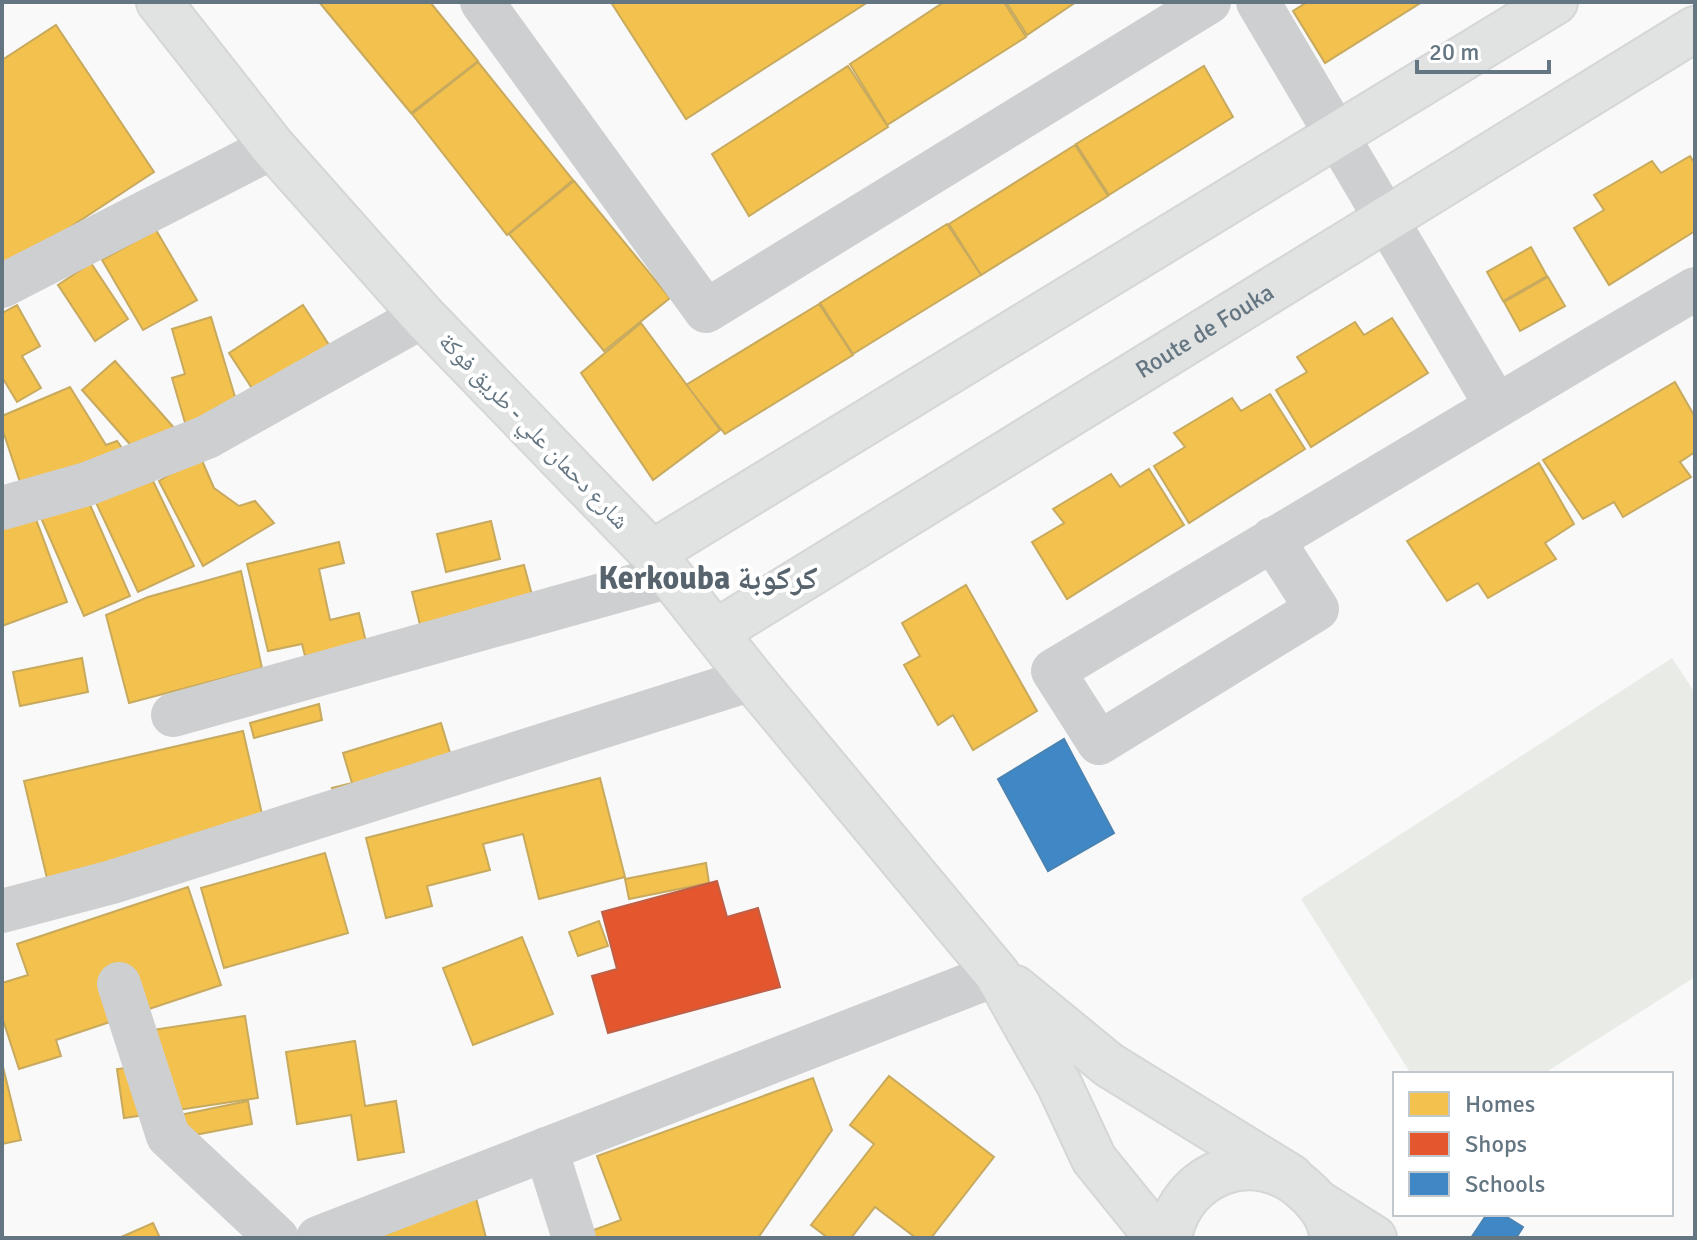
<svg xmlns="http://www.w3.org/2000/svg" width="1697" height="1240" font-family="Signika,'Noto Naskh Arabic',sans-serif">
<rect width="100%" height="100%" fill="#f9f9f9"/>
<path fill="#e8ebe6" d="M1672,658l23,35v284l-152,97h-132l-110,-175z"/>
<g fill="#f2c14e" stroke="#c8aa5e" stroke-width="2">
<path d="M319,2h111l48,59 -67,52z"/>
<path d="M614,2h254l-182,117 -74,-115z"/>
<path d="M944,2h60l22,35 -139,88 -37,-61z"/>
<path d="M1006,2h70l-49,33z"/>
<path d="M1307,2h115l-97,61 -32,-52z"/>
<path d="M56,25l98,147 -152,100v-212z"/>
<path d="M478,62l95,118 -66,55 -95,-121z"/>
<path d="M848,66l40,61 -139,89 -37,-62z"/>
<path d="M1204,66l29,51 -124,78 -33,-51z"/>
<path d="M1075,145l33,51 -127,79 -32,-51z"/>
<path d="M1690,156l5,8v67l-86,54 -35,-57 30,-18 -10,-15 58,-34 9,12z"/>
<path d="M574,181l96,117 -66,53 -95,-117z"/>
<path d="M947,224l34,51 -128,79 -33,-51z"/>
<path d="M156,230l41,70 -54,30 -41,-70z"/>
<path d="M1531,247l16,29 -44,25 -16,-29z"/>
<path d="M91,263l37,56 -33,22 -37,-56z"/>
<path d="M1548,277l17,29 -45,25 -16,-29z"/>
<path d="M819,304l34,51 -128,79 -39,-49z"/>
<path d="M17,305l23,41 -18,10 19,32 -24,14 -15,-25v-64z"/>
<path d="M303,305l28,43 -74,48 -28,-43z"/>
<path d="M211,317l28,93 -53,16 -14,-48 13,-4 -13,-45z"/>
<path d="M1392,318l36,55 -117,74 -35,-57 31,-18 -10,-15 58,-35 9,13z"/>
<path d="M641,323l79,107 -67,50 -72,-107z"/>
<path d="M115,361l61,69 -33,29 -61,-69z"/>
<path d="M1675,382l20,35v35l-15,10 11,15 -68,40 -9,-15 -31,17 -40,-59z"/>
<path d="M70,387l36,58 11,-4 15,21 -111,23 -19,-57v-12z"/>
<path d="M1270,394l35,55 -116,74 -35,-57 31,-19 -11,-14 58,-35 9,13z"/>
<path d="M200,456l14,32 25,18 16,-5 19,22 -71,43 -44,-85z"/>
<path d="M1539,463l35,61 -29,19 11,16 -68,39 -10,-15 -31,18 -40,-60z"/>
<path d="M1149,469l35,56 -117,74 -35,-57 32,-19 -11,-14 58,-35 9,13z"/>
<path d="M153,481l41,85 -56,26 -47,-100z"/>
<path d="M84,491l46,105 -46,20 -46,-105z"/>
<path d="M31,506l36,96 -65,24v-109z"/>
<path d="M491,521l9,38 -54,13 -9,-38z"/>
<path d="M339,542l5,21 -25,6 11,51 29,-7 7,29 -61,14 -3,-12 -34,7 -21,-87z"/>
<path d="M524,565l11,41 -113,27 -10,-41z"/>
<path d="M241,571l21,97 -133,35 -23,-88 42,-18z"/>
<path d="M966,585l71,126 -64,39 -20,-35 -15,10 -34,-60 16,-9 -18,-33z"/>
<path d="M82,658l6,34 -68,14 -7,-34z"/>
<path d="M319,704l3,16 -68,18 -4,-15z"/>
<path d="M441,723l17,56 -118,35 -8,-26 20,-5 -9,-30z"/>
<path d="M243,731l25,109 -218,51 -26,-110z"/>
<path d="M600,778l25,99 -86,22 -16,-65 -40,10 7,26 -63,16 5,20 -46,12 -20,-80z"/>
<path d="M325,853l23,80 -124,35 -23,-80z"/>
<path d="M706,863l3,20 -80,16 -4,-20z"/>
<path d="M188,887l33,98 -165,55 5,16 -42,13 -17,-52v-34l26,-8 -11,-31z"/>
<path d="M599,921l9,25 -30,10 -9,-24z"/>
<path d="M522,937l31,77 -80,31 -30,-77z"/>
<path d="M245,1016l13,82 -134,20 -7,-49 40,-5 -5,-34z"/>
<path d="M355,1041l10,65 31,-5 8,51 -46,8 -7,-45 -54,9 -11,-72z"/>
<path d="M2,1063l19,77 -19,4z"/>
<path d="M889,1076l105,81 -63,81h-15l-41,-31 -24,31h-23l-17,-13 63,-81 -24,-19z"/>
<path d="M813,1078l19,52 -74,108h-186l49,-18 -24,-64z"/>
<path d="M248,1101l4,23 -83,16 -4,-22z"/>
<path d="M473,1186l13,52h-124z"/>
<path d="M153,1223l7,15h-41z"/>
</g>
<path fill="#e4572e" stroke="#be6048" stroke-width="2" d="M717,881l10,36 31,-9 22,79 -172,46 -16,-57 25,-7 -15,-57z"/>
<g fill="#3f88c5" stroke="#4a83b1" stroke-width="2">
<path d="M1064,739l50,94 -66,38 -50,-92z"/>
<path d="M1487,1214h15l21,13 -7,11h-45z"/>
</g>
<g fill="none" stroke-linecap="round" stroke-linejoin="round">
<g stroke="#d5d6d7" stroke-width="48">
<g id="major">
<path d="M159,2l114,145 150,169 229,237 100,126 245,295 62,110 35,75 64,79"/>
<path d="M652,553l903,-551"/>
<path id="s1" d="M716,632l979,-603"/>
<path d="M1015,988l94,77 182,112"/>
<path d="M1320,1204l54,34"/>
<path d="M1169,1238c12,-67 87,-94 137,-47 14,13 25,27 26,47"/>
</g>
</g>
<g stroke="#cecfd0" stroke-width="44">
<path d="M482,2l224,309 503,-309"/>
<path d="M1258,2l238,403"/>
<path d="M2,286l271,-139"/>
<path d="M2,508l85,-24 120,-47 216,-121"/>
<path d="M1272,539l45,70 -218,134 -46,-72c213,-128 427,-256 642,-382"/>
<path d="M173,715l497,-139"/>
<path d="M2,911l110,-29 640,-203"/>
<path d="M119,984l49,152 109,102"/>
<path d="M546,1149l28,89"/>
<path d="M318,1238l679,-264"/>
</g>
<use href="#major" stroke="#e1e2e2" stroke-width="44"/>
</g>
<g text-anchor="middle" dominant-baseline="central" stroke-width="8" stroke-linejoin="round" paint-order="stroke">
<g font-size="24" fill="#657683" stroke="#fff">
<text stroke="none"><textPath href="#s1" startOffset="574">Route de Fouka</textPath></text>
<text transform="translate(534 431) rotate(46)">شارع دحمان علي - طريق فوكة</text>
</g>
<g font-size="32" font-weight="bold" fill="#57646e" stroke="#fff">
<text x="708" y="578">Kerkouba كركوبة</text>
</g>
</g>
<rect width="1697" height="1240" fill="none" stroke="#657683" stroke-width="8"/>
<rect x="1393" y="1072" width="280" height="144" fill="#ffffff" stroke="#c1c8cd" stroke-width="2"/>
<rect x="1409" y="1092" width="40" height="24" fill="#f2c14e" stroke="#c1c8cd" stroke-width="2"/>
<text x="1465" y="1112" font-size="24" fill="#657683">Homes</text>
<rect x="1409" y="1132" width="40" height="24" fill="#e4572e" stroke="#c1c8cd" stroke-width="2"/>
<text x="1465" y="1152" font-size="24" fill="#657683">Shops</text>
<rect x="1409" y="1172" width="40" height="24" fill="#3f88c5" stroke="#c1c8cd" stroke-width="2"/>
<text x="1465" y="1192" font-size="24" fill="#657683">Schools</text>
<path d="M1417 60v12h132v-12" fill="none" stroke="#657683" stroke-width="4"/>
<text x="1429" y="60" font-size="24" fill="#657683" stroke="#ffffff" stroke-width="6" paint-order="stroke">20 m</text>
</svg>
